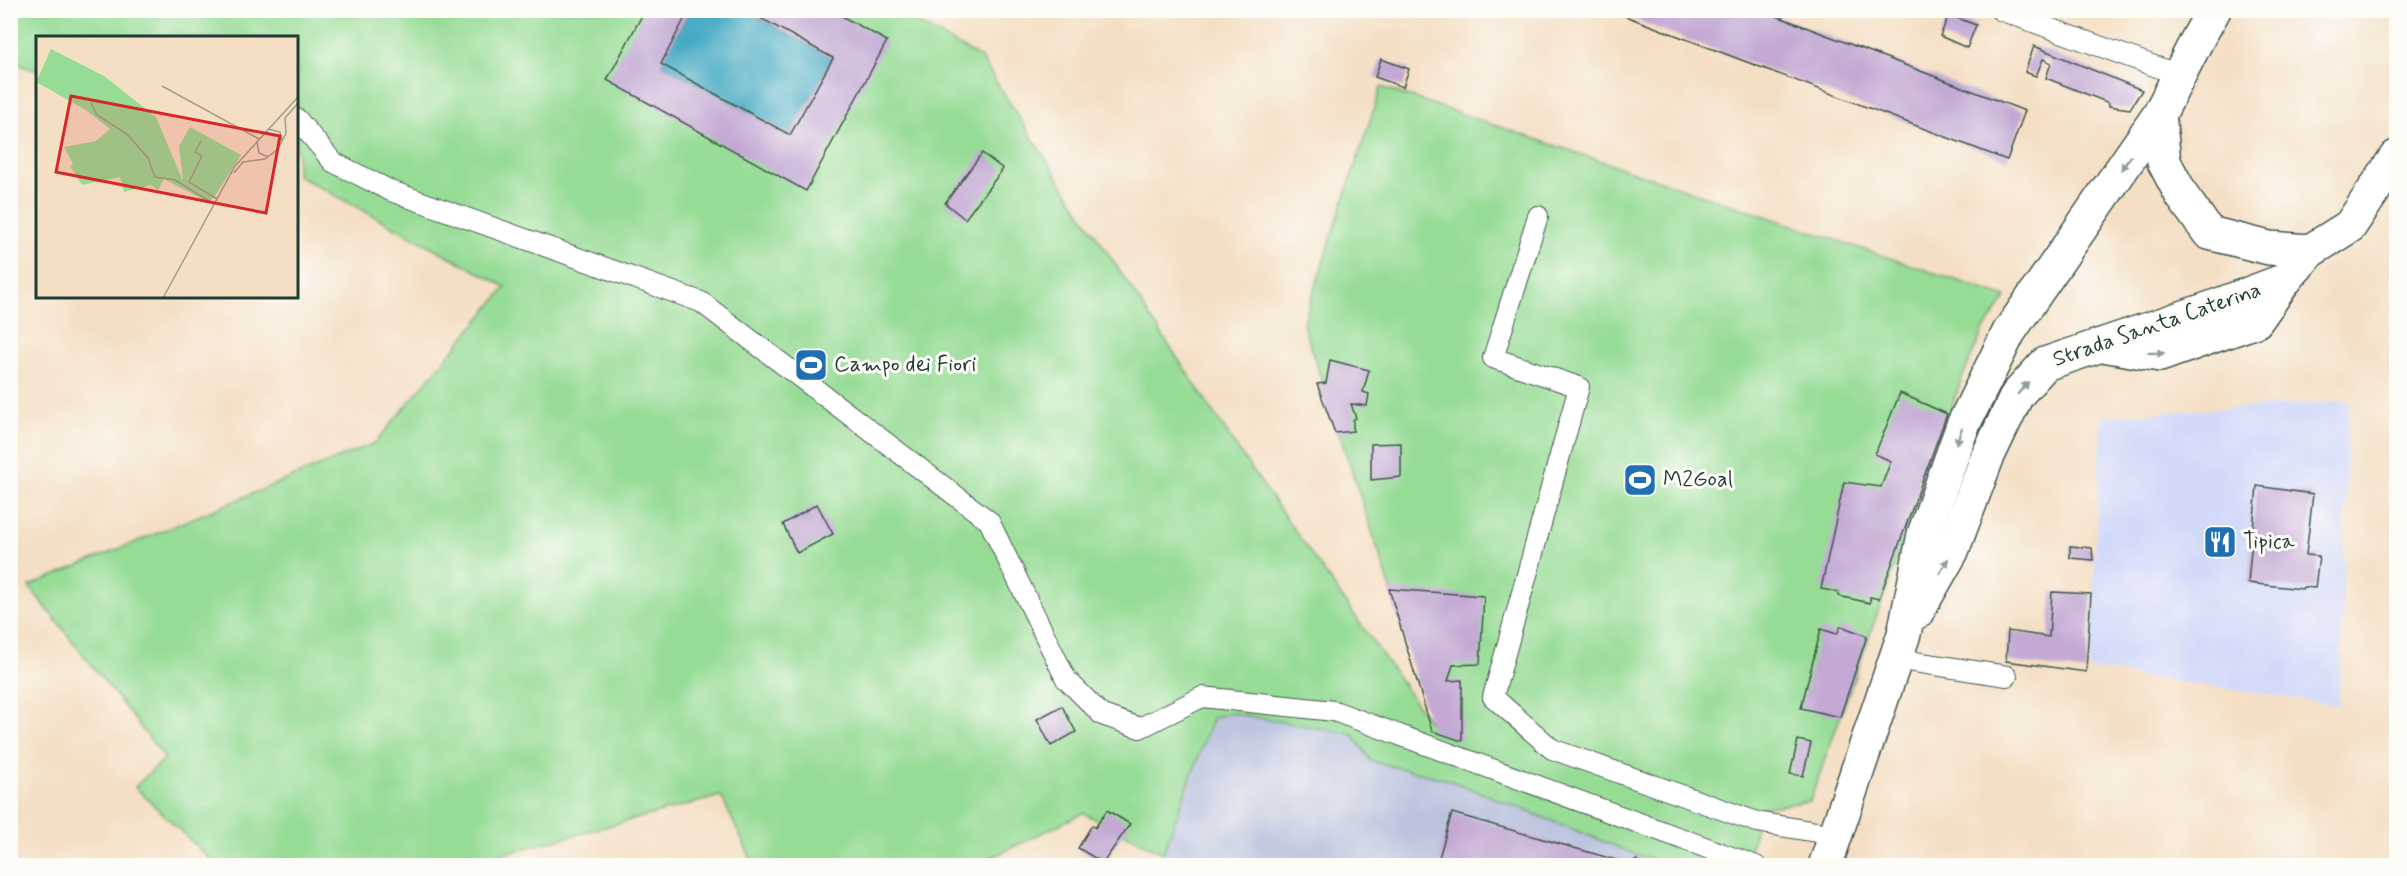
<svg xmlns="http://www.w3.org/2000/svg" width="2407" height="876" font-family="Mynerve,sans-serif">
<rect width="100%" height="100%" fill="#fdfcf7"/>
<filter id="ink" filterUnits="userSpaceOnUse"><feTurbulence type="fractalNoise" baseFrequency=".0167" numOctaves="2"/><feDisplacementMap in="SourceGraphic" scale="12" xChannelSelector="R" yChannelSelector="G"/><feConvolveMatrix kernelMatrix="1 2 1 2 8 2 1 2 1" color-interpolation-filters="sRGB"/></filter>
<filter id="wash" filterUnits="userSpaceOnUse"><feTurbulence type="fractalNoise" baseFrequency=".008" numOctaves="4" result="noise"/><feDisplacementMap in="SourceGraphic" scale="24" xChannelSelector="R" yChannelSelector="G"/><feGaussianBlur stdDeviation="1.35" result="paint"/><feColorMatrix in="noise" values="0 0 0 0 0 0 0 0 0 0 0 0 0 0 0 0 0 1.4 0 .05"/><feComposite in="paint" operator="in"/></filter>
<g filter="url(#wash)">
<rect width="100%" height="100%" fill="#f4dfc4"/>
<path fill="#d1d9f9" d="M2349,401l-10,304 -250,-36 13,-253z"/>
<path fill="#bbc3de" d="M1232,713l121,21 18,27 78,19 191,76 33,9 -509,1 -1,-13 51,-136z"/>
<path fill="#96dc95" stroke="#5a8c64" stroke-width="1.5" d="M11,11h885l85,47 85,132 177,267 190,270 -44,-144 -86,-259 78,-237 625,210 -23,34 -21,47 -152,423 -49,7 -15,57h-73l-33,-9 -191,-76 -78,-19 -18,-27 -121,-21 -19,4 -50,136 -80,-40 -107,52h-222l-33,-69 -233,62v7h-272l-81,-78 30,-29 -136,-172 346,-143 131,-156 -209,-112v-137h-259l-1,33 -26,-9z"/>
<path fill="#43a9c3" stroke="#31737c" stroke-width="1.5" d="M689,10l57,1 87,47 -43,77 -129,-71z"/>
<g id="blocks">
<g fill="#c3a9d4">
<path d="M645,10h44l-28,54 129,71 43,-77 -87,-48h85l56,31 -81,150 -199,-111z"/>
<path d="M1618,10h143l264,101 -18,49 -390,-147z"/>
<path d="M1949,15l27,10 -9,23 -27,-12z"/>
<path d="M2034,46l108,44 -12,19 -21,-3v-3l-63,-25 5,-15 -8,-4 -7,17 -11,-4z"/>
<path d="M1381,59l28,10 -6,18 -28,-10z"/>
<path d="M982,153l21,16 -38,50 -20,-16z"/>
<path d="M1330,360l39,10 -6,22 6,2 -2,12 -16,-2 5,14 -3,2v11l-18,2 -18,-49 9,-1z"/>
<path d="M1900,393l47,21 -68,185 -9,-2v6l-32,-7 1,-4 -18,-3 23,-107 37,5 10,-26 -16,-7z"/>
<path d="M1401,443v34l-30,3v-36z"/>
<path d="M2257,486l56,8 -7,61 13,1 -4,32 -12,-1 -1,2 -54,-6z"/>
<path d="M817,504l16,30 -36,19 -14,-29z"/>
<path d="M2070,546l22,2 1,12 -23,-2z"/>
<path d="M1389,589l95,7 -4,68 -27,1 -5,16 14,-1v61l-30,-10z"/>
<path d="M2052,592l39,2 -5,78 -80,-11 2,-30 41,6z"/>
<path d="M1841,626l26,10 -27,81 -39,-9 20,-79 16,5z"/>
<path d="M1062,706l14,26 -25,14 -14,-27z"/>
<path d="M1798,740l13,3 -8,33 -13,-2z"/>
<path d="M1107,810l23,14 -27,39 -25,-15 14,-23 3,3z"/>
<path d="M1452,813l178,51 7,-4 -1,6h-183l-15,-5z"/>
</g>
</g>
</g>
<g filter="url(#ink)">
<use href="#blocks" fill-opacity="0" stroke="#3f554a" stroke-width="1.5"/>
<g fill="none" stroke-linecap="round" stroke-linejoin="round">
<g stroke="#3f554a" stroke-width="22">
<g id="service">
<path d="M2000,10l179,65"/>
<path d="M297,119l36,43 58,29 310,111 288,219 77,158 36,36 38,13 62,-31 132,14 422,155"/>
<path d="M1538,216l-45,142 86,29 -86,310 59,52 205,73 77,13"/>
<path d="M1895,659l112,17"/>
</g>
</g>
<g stroke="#3f554a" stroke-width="36">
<g id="tertiary">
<path d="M2159,115l5,47 18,34 27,37 60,15 41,3 40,-25 46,-69"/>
<path d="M2103,345l57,10 96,-34 29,-41"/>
<path d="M1917,612l35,-61 35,-93 30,-63 28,-31 163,-55 77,-29 25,-29"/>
<path d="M1825,866l79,-232 20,-100 39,-109 46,-93 150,-217 39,-77 16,-28"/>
</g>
</g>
<use href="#service" stroke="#fff" stroke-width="20"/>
<use href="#tertiary" stroke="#fff" stroke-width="33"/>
</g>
<defs><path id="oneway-solid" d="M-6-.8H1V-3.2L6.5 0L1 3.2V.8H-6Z" transform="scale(1.5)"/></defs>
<g fill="#8f9e9a">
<use href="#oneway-solid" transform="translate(2126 163) rotate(125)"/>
<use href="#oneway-solid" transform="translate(2156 353) rotate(1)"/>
<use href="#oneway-solid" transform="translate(2023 388) rotate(-49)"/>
<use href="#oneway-solid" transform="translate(1959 436) rotate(110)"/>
<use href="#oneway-solid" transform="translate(1944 566) rotate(-60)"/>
</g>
</g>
<defs>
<g id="stadium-square" transform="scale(1.725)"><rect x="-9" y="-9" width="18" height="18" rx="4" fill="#1f6fb2" stroke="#fdfcf7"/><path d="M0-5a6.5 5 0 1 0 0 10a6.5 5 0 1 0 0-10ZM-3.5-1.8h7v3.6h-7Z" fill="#fff"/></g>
<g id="restaurant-square" transform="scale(1.725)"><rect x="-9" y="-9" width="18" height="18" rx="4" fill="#1f6fb2" stroke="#fdfcf7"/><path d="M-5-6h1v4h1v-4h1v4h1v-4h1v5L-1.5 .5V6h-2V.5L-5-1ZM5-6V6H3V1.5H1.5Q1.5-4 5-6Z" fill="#fff"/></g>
</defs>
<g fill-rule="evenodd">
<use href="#stadium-square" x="811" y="365"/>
<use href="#stadium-square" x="1640" y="480"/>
<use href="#restaurant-square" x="2220" y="542"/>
</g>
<g text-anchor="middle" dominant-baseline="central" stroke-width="6" stroke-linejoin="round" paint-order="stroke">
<g font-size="22" fill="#1f3d34" stroke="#fdfcf7">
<text transform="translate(2157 325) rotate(-19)">Strada Santa Caterina</text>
</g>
<g font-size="22" fill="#1f3d34" stroke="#fdfcf7" text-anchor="start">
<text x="834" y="365">Campo dei Fiori</text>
<text x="1663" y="480">M2Goal</text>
<text x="2243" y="542">Tipica</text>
</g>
</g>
<g transform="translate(36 36)">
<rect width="262" height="262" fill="#f4dfc4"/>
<path d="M15,13l53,27 52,41 27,64 -4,-35 11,-19 51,28 -26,41 -7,6 -44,-23 -6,11 -7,-5 -27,7 -4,-15 -38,8 -12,-19 3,-2 -9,-17 32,-6 14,-12 -24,-19 -50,-28z" fill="#96dc95"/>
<path fill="none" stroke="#9f9e8a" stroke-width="1.5" d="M126,50l97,53M55,67l6,12 30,19 21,24 7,19 20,3 39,24M232,93l12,3 2,9M165,105l-6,11 7,4 -13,26 28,17M221,106l2,11 9,4M198,137l9,-11 22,-3 13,-10 8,-16 -1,-15 14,-16M127,262l72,-132 64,-70"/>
<path fill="#d62828" fill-opacity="0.15" stroke="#d62828" stroke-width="3" d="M35,60l209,40 -14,77 -210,-41z"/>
<rect width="262" height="262" fill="none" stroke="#1f3d34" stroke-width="3"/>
</g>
<rect width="2407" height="876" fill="none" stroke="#fdfcf7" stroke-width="36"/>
</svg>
